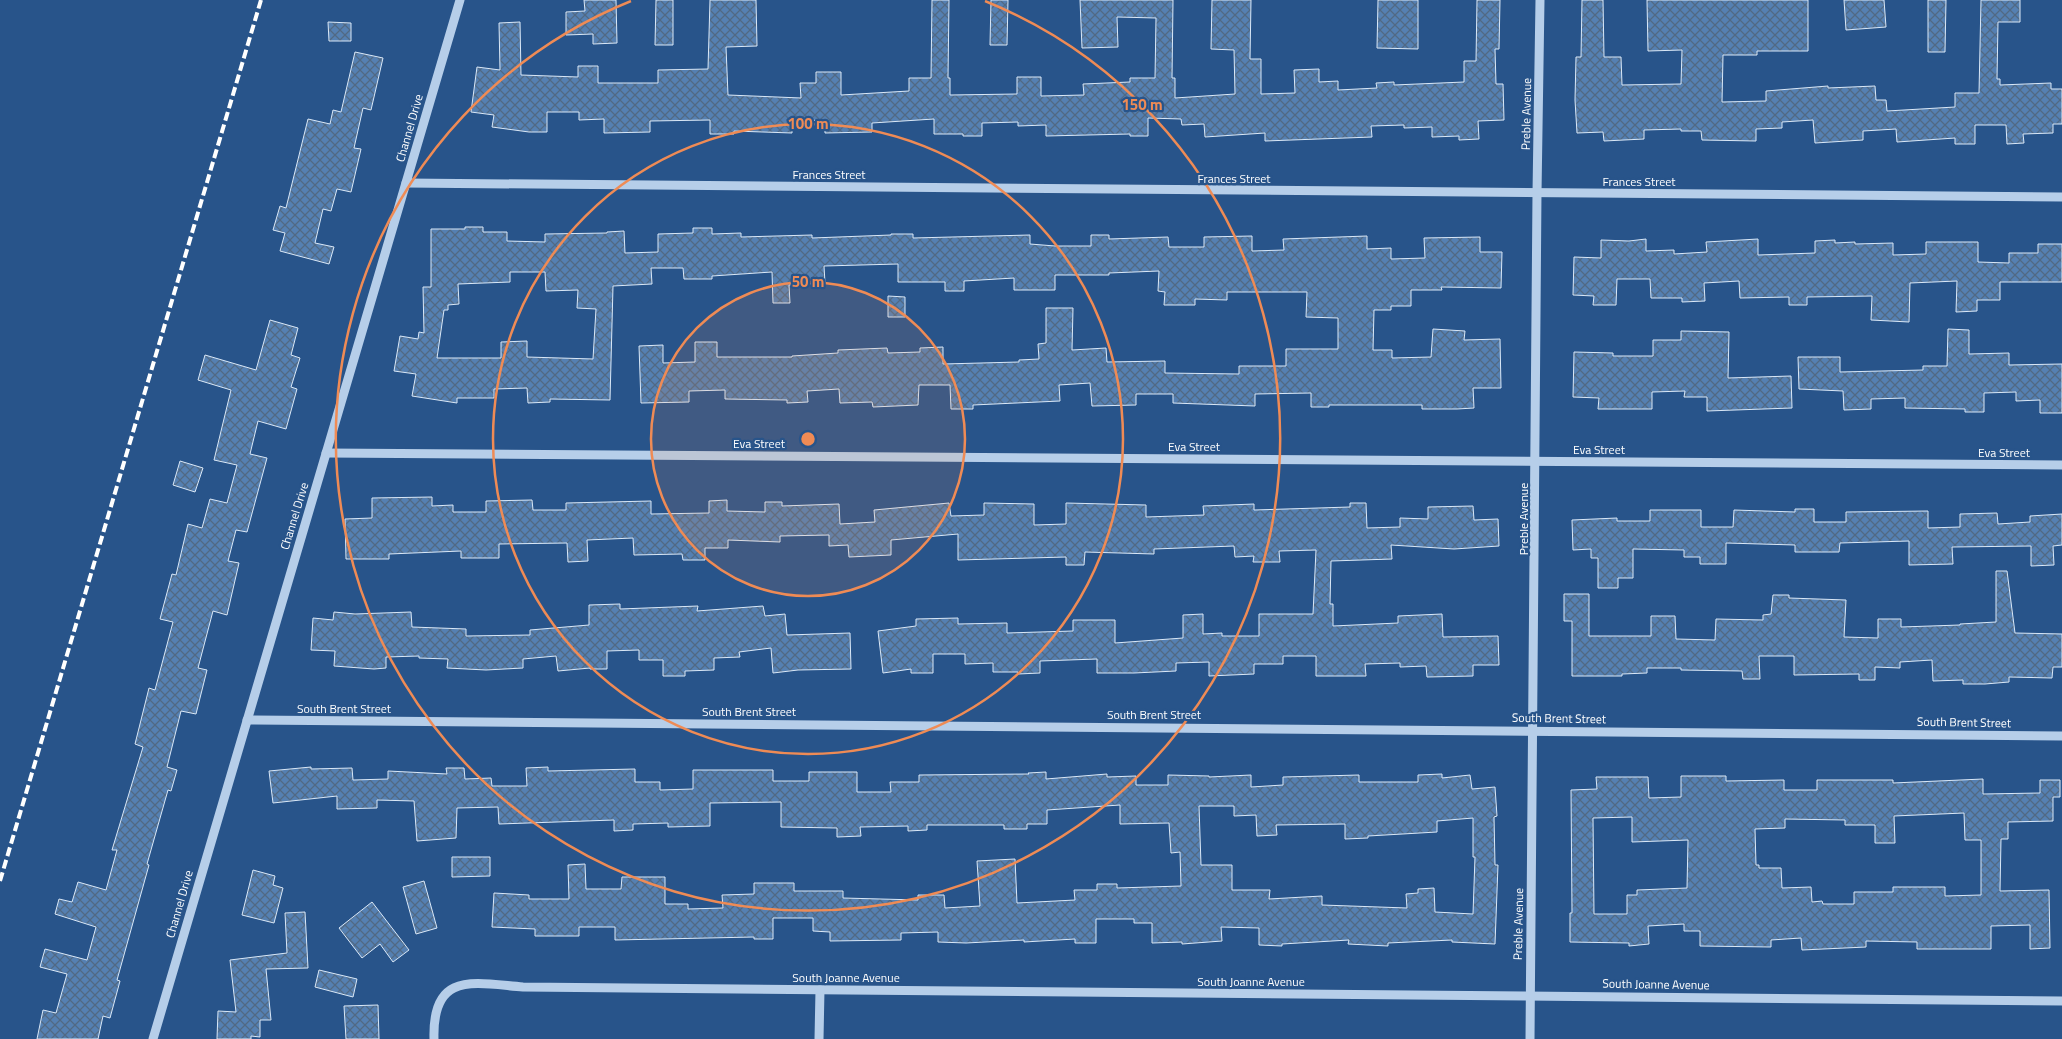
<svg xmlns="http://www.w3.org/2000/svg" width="2062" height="1039" font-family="'Titillium Web',sans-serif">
<defs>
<pattern id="building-cross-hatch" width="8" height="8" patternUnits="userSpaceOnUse" patternTransform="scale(1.25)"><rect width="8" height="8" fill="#5580b2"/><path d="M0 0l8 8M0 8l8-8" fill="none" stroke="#516984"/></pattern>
</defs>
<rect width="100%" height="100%" fill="#28548a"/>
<g fill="url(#building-cross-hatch)" stroke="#dae8f7" fill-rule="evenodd">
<path d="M584,0h32l1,43 -24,1v-10l-27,1v-23l19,-1z"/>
<path d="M656,0h17v45h-18z"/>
<path d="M710,0h46l1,46 -31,1 2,48 73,3 -1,-15h16v-11h25v23l68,-4v-13h22l1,-78h17l-1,78h2v17l67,-1v-17h24v19l43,-1 -1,-11 47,-2v-4h25l1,-60 -39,-1 1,30 -36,1 -2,-48h93l-1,78h3v20l60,-4 -1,-44 -23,-1 1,-49h39l-1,59h11v35l34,-1 -1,-23 25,-1v13l19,-1v9l39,-2 -1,-5 18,-1v3l70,-3v-21h12l1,-61h23l-1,49h-4l1,35h7l1,36 -26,1 1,18 -20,1v-4l-27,1v-10l-28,1v-3l-33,1 1,11 -107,4v-8l-60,4 -1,-13 -22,1 -1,-6 -33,-1v18h-18v-2l-84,2v-11l-28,1v-4l-36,1v13h-19v-2h-29v-15l-62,4v9l-47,1v-13l-33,1v12l-58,-2v3h-24v-14l-60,1v11l-46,1v-14l-25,1v-8h-32v20h-18l-37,-5 2,-12 -23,-3 6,-45 23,3 -1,-47 21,-1 1,53 57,2v-11h20v17h60v-13l50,-1z"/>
<path d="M991,0h17l-1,45h-17z"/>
<path d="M1378,0h40v49l-41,-1z"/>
<path d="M1582,0h21l1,57h17l1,28 59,-1 1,-34 -34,1 -1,-51h161v51h-51v4h-34l-1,47 44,-1v-10l62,-5v2l47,-2 1,14h10l1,11 68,-4v-14h24l2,-93h39v22h-22l-1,57h3v6l51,-2v6h11v35h-9v9l-30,1 1,9 -17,1 -1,-19h-31v19h-20v-6l-58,4 -1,-13 -33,2v9l-48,3 -2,-23 -31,2v6l-26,1v12l-54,-1 -1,-9h-20v-2l-37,1v9l-40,2 -1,-9 -26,1 -2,-33 1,-43h5z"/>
<path d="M1844,0h40l2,27 -40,3z"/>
<path d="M1928,0h18l-1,52h-17z"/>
<path d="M328,22l23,1v18h-22z"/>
<path d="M355,52l28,6 -12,52 -8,-2 -9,40 7,1 -10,43 -14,-3 -6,22 -8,-2 -8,34 19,4 -5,17 -49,-13 5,-18 -12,-3 7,-24 6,2 22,-89 22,5 3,-14 8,2z"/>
<path d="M465,227h18v5h24v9l38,1v-8l62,-1v-1l17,-1 1,22 33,-1v-18l35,-1v-5h19v6l29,-1v4l71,-2v3l79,-3v-1h22v4l117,-3v9l25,2h36v-11h18v4l59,-2 1,10h35v-10l48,-1v15l32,-1 -1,-11 84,-3v13l24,-1v11l34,-1 -1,-20 56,-1v15h22l-1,36 -60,-1 1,3h-31v16h-20v4h-17l-1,40h19v8l39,-1 2,-28 32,2 -1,9 36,-1 1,49h-28l1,20 -17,1h-35v-4h-93v2h-18v-14l-56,1v12l-82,-3v-9h-37v11l-44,1 -2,-23 -31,2 1,16 -87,4v4h-22l-1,-24h-31l-1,20 -45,2 -1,-5 -32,1 -1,-14 -32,2 1,11 -21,1v-3l-62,-1v-9l-36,1v11l-48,1 -2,-57 24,-1v18l32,-1v-20h22v15h75v-1l46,-3v-3l49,-2 1,5 32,-1v-4l23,-1v17l76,-2v-2l20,-1 -1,-15 8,-1v-35h27l-1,42 34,-2 1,14 58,-1v12l74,1v-8h47v-17h52v-31l-32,-1 1,-25h-80v8l-32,-1v6h-31l1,-13 -7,-1 1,-20 -50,2v2h-54v15h-41v-12l-50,3v10h-19v-9h-47v-18l-74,2 1,17 -36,2 1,18h-17l-1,-31 -60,4v3h-28l-1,-11h-32l1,16 -39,2 -3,114 -60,-1v3l-22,1 -1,-15 -33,1v9h-37v5l-45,-7 4,-22 -22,-3 6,-35 18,3 1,-7 5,1 -1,-46h8v-58h34zM510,272h35l1,19 32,-1 -1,18 19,1 -3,50 -66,-2v-16l-26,1v16h-64l7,-48h4v-5l11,-1 -1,-20 52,-2z"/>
<path d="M1646,239v12l28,-1v4l33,-2 -1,-10 52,-3v16l57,-2v-12l20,-1v3l20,-1v2l38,-1v12l33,-1v-12h52v20l31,1v-10h29v-9h24v38h-62v18h-23v11l-21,1 1,-31 -47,2 -1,39 -38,-2 1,-24 -65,1v8h-18v-8l-49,1 -1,-17 -35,2 1,18 -23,1v-4h-31l-1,-19h-33l-1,26h-23l1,-9 -21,-1 1,-38 27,1v-18l28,1z"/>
<path d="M888,296l17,1v20h-17z"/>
<path d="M270,320l28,8 -7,27 9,3 -9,29 6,2 -11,40 -28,-8 -8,33 17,4 -20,74 -11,-2 -8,31 11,2 -12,52 -14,-4 -15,57 9,2 -11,44 -15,-3 -14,56 10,3 -6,21 -3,-1 -21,74 2,1 -32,115 3,1 -10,37 -7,-2 -5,23h-61l6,-29 13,3 11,-39 -27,-7 5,-18 42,11 9,-33 -41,-13 4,-15 13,3 6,-20 28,8 11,-40h-5l31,-103 -8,-3 14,-56 6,2 18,-68 -13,-3 12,-45 4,1 12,-51 14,4 8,-29 17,4 10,-38 -23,-5 17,-70 -33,-10 7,-25 51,15z"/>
<path d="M1948,329l21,1v24l40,-1v12l53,-1v49h-22v-13l-24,1v-9l-32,1v19h-19v-3l-60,-1v-10l-34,1v10l-27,1 -1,-19 -44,-2 -1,-32h42v15l83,-2v-4h24z"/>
<path d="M1681,331l48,1 -1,46 63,-2 1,32 -85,3v-14h-23l1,-6 -33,1v17h-54l1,-11 -26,-1 1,-45 39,1v3h40v-16h28z"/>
<path d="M180,461l23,7 -8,24 -22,-7z"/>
<path d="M432,497v9l21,-1v7h33v-11l46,-1 1,10h33v-7l85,-2v13l58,-1v-12l18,-1v11l38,1v-10h17v4l57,-2 1,20 35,-2 -1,-12 75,-7 2,13 33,-1v-12l50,1v21l32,-1v-21l80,2v12l58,-2 -1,-9 51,-2v6l96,-3v-4h16l1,25 33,-1v-9l28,1v-12l45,-1 1,14 24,-1 1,27 -45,3 -63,-4 1,14 -61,2 -1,43h3v22l65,-3v-7l44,-2 1,23 55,-1 1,29h-26v11l-46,1 -1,-11 -26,1v-4l-35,1 1,12h-50v-20h-33v8h-29v10l-45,2v-14l-33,1v8l-42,2h-37v-14l-57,2v12l-22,1v-2h-25v-9l-28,1v-10h-32v19h-22v-4l-28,4 -5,-42 38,-5v-7l42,-1v6l49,-1v10l66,-2v-11h42v23l68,-5v-23l20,-1v20l19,-1v3h37v-22h54l3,-64 -37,1 1,11h-27l1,-6 -19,1 -1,-11 -80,3v5l-69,-2 -1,13h-18v-8l-108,3v-26l-67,6v15l-42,2 -1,-12 -19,1v-11l-49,1v6l-52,-2v8h-23v12h-22l-1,-6 -48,1 -1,-17 -46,2 1,21 -20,1 -1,-19 -68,1v14h-38v-7l-72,3v5h-43l-1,-40 27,-1v-20z"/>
<path d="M1795,509h19v13h32v-10l82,-1v17l32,-1v-13l37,-1 1,11 32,-2v-6l32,-2v31l-9,1 1,19 -23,1v-20l-79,1 1,17 -44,1v-24l-69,2 -1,9h-44v-7l-69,-2v21h-26v-7h-16v-7l-51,-1v29h-15v10h-20v-30h-7v-9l-18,1 -1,-30 45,-2v3h33v-11h51v17h32l1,-17 61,2z"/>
<path d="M1996,571h11l8,62 47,1v33h-9l-1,11 -43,-1v5l-24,2h-22v-4l-30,1 -1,-21 -32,2v6l-25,-1v13h-16v-6l-65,1v-19h-35l1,23h-17l-1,-8 -61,-1v-2h-34v5l-25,1v2h-50v-55h-8v-27h25v42h62v-20h24l1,23 39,1 1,-21 47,1v-5l8,-1 2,-19h16v3l57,2 -2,37 34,1v-19h23v8l59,-2v-1l36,-2z"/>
<path d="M620,604v5l78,-3 -1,5 66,-5 2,10 20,-2 2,21 63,-2 1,36 -53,1 -25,3 -2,-25 -32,4 1,5 -26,1v12l-29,1v5h-22v-16h-24v-10l-32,1v18h-17v-1l-32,3 -2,-15 -33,3v9l-37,2 -39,-2 1,-9 -29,-1v-2l-33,1v11l-12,1 -40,-3 1,-15 -24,-1 2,-32 20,2 1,-8 21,2 56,-2 1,15 54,2v7l64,-1v-5l59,-5v-20z"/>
<path d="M311,767v2l41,-1 1,12 35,-1v-8l59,3 -1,-6h18l1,11 26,-1 1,8h35l-1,-18 22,-1v4l87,-2v13h25v8l33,-1v-19h80v11h36v-9h48v20h34l-1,-10h29v-7l110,-1 -1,-1 18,-1v7l61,-5v3l29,-1v9h32v-10l41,1v1l42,-2v12l32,-2v-8l76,-2v7h59v-7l24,-1v4l28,-3 2,14 23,-2 2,29 -3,1 1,48h3l-3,79 -43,-2v-2l-64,3v3l-40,-2 1,-4 -67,4v2l-23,-1v-17l-38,-1 1,14 -40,3v-2l-30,1v-20h-18v-4h-38v24h-21v-4l-51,3v-2l-58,3 -28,-1v-10l-37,1v7l-71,1v-9l-17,-1v-13h-40v21h-19v-2l-139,3v-13h-36v9h-44v-7l-43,-2 2,-34 35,2v4h40l-1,-34 17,-1 1,25h35l1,-12h43v27h23v5l35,-1 -1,-13 32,-1v-11h40v8h49v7l75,2v-5h26l1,13 35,-2 -3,-45 38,-2 2,44 58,-3 -1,-10h23v-6h20v4l64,-2 -1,-34 -9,1 -2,-30 -49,1v-19l-73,5v14h-20v5h-23v-4h-77v5l-19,1v-5l-48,1 1,9 -24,1v-9l-56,-1v-25l-71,1v23l-42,1v-4l-35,1v6l-19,1v-11l-115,4 -1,-17 -41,1 -1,30 -39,3 -3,-40 -37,-1v8l-40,1v-13l-64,7 -4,-32zM1199,806h35v10l22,-1 1,21 20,-1 -1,-10 69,-1v15l23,-1v-2l69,-4v-11l36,-3v39h2l-2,57 -38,-2 -1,-24 -16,1v4l-12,1 1,14 -85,-3v-9l-53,3 1,-9h-38v-25h-31z"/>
<path d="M1681,776h45v5l58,-1v10h33v-10h76v3l90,-4v15l57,-1v-13h20v17h-7v24l-45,1v17h-7l-1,52 49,-1 1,58 -20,1v-24l-39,1v23h-74v-7l-51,-1v6l-64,3 -1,-12 -30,2v7l-71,-1v-15h-16v-7l-36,2 1,18 -20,2v-3l-59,-1v-29h2l-1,-123 26,-1 -1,-12h52l1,21 32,-1zM1964,813l1,27h16v55l-36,1v-9h-52v5h-39v12h-31l-1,-3 -10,1 -1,-15 -29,1 -1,-20h-22v-3h-3l-1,-36 30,-1v-9l60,1v5h30v18h20l-1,-27zM1632,817v25l56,-2 -1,48 -50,2v5h-10v19h-33l-1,-96z"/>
<path d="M452,857h38v19l-38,1z"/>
<path d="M253,870l22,6 -2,9 10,3 -9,35 -32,-8z"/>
<path d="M424,881l13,47 -21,6 -13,-47z"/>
<path d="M372,902l37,48 -16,12 -13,-18 -18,14 -23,-30z"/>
<path d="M305,912l3,56 -42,1 5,51h-11v17l-9,-1v3h-34l1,-28 18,1 -6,-52 57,-7 -2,-40z"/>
<path d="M319,970l38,9 -4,18 -38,-10z"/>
<path d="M378,1005l1,34h-33l-2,-33z"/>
</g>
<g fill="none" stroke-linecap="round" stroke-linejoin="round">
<g stroke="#b6cee9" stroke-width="9">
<path d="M406,183l1656,14"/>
<path d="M326,453l1736,12"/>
<path d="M247,720l1815,16"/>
<path d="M153,1039l307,-1039"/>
<path d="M434,1039c-2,-68 39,-56 89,-52l1539,14"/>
<path d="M819,1039l1,-49"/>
<path d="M1530,1039l7,-846 3,-193"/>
</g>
<path stroke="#fff" stroke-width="4" stroke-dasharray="9 4" stroke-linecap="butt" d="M0,881l261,-881"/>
</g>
<circle cx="808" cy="439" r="157" fill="#ef8b55" fill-opacity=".12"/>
<g fill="none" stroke="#ef8b55" stroke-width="2.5">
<circle cx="808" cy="439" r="157"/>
<circle cx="808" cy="439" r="315"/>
<path d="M985 1A472 472 0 1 1 631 1"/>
</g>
<g text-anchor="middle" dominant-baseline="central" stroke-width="4.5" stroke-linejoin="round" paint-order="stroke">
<g font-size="12" fill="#fff" stroke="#28548a">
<text transform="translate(1526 114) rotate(-89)">Preble Avenue</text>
<text transform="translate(409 128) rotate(-74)">Channel Drive</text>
<text x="829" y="174">Frances Street</text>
<text x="1234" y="178">Frances Street</text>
<text x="1639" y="181">Frances Street</text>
<text x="759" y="443">Eva Street</text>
<text x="1194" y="446">Eva Street</text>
<text x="1599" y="449">Eva Street</text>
<text x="2004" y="452">Eva Street</text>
<text transform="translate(294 516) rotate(-73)">Channel Drive</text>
<text transform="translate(1523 519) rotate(-90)">Preble Avenue</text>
<text x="344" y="708">South Brent Street</text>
<text x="749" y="711">South Brent Street</text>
<text x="1154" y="714">South Brent Street</text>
<text transform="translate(1559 718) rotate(1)">South Brent Street</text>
<text transform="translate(1964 722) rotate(1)">South Brent Street</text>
<text transform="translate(179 904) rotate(-74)">Channel Drive</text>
<text transform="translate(1518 924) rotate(-89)">Preble Avenue</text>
<text x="846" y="977">South Joanne Avenue</text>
<text x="1251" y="981">South Joanne Avenue</text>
<text transform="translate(1656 984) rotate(1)">South Joanne Avenue</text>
</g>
</g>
<circle cx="808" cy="439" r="8" fill="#ef8b55" stroke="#28548a" stroke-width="2.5"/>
<g font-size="15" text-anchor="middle" font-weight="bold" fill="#ef8b55" stroke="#28548a" stroke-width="4.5" stroke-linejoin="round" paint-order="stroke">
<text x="1142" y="110">150 m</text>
<text x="808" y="129">100 m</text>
<text x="808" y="287">50 m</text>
</g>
</svg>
